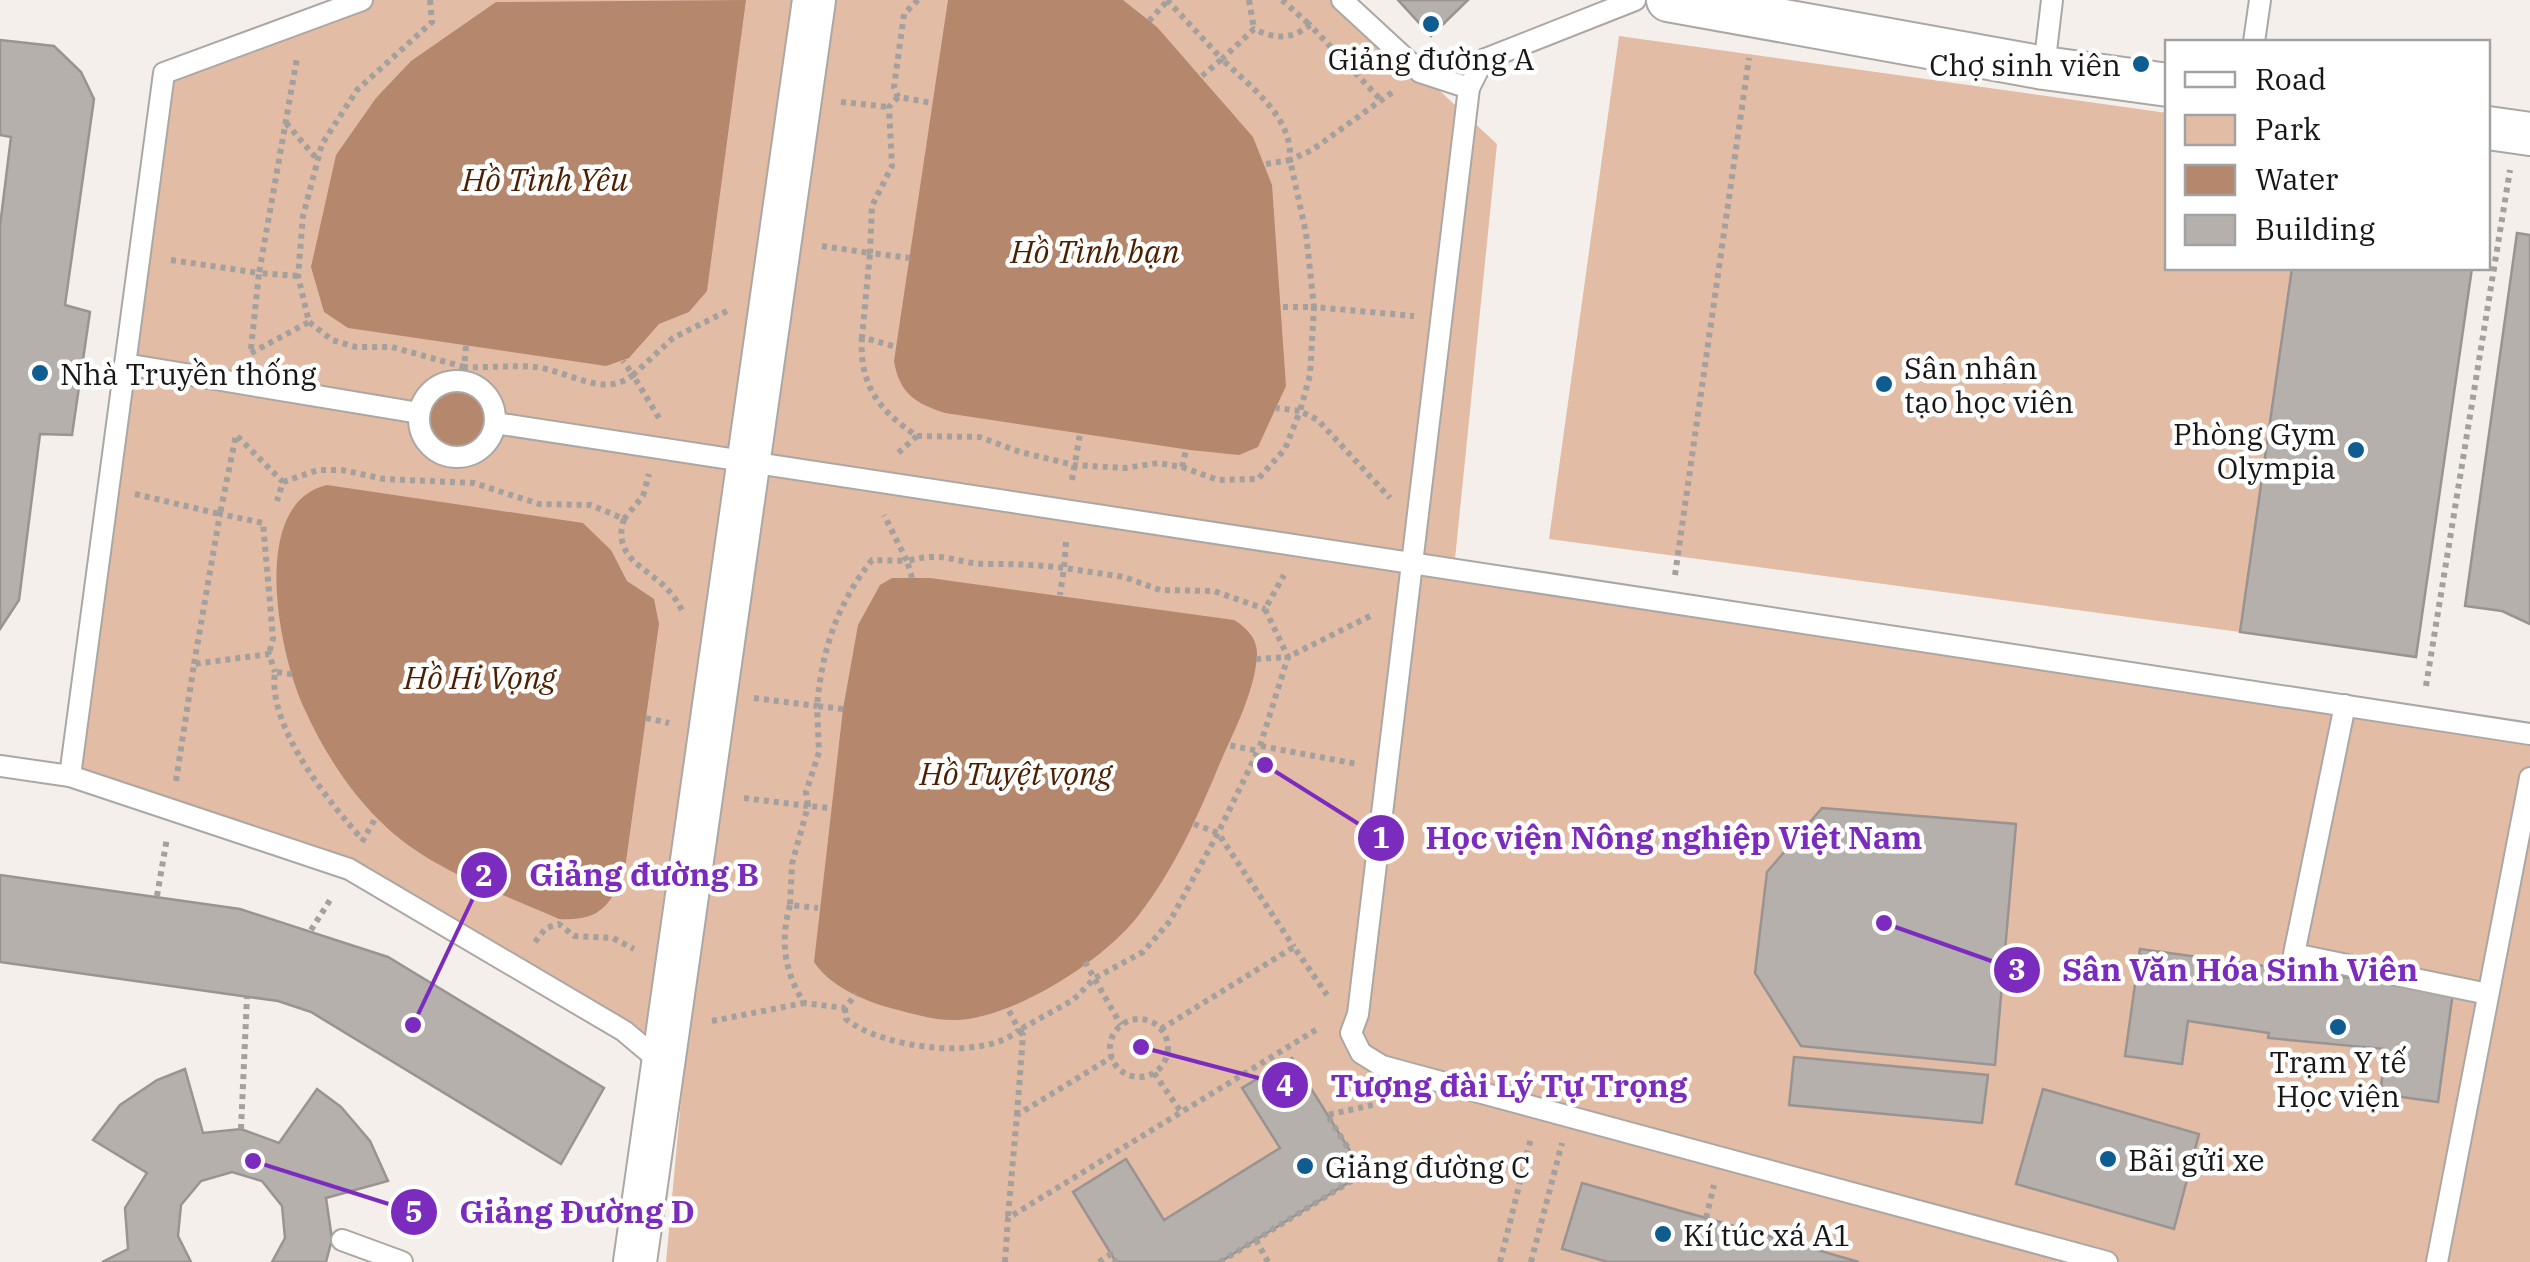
<svg xmlns="http://www.w3.org/2000/svg" width="2530" height="1262" font-family="'IBM Plex Serif',serif">
<rect width="100%" height="100%" fill="#f5efec"/>
<g fill="#e3bca5">
<path d="M362,0h980l155,144 -43,425 1076,165v528h-1864l18,-194 -335,-199 -279,-93 94,-703z"/>
<path d="M1619,36l548,77 1,155h124l-52,364 -691,-93z"/>
</g>
<g fill="#b5886d">
<path d="M746,0l-39,291 -18,21 -30,12 -30,34 -23,8 -258,-38 -24,-16 -13,-45 25,-112 40,-57 35,-37 85,-59z"/>
<path d="M948,0h175l34,27 96,110 19,48 14,201 -28,61 -19,8 -49,-5 -245,-37c-29,-9 -46,-20 -51,-52z"/>
<circle cx="457" cy="420" r="32"/>
<path d="M327,485l256,38 28,27 16,31 27,18 5,25 -35,252c-17,33 -26,45 -65,43 -60,-27 -132,-50 -179,-98 -32,-31 -58,-73 -76,-113 -25,-54 -56,-205 23,-223z"/>
<path d="M892,578h38l304,42c12,7 24,19 23,35 -2,36 -23,76 -37,108 -22,53 -46,107 -82,153 -35,45 -123,101 -180,104 -20,1 -41,-5 -60,-10 -29,-7 -67,-22 -84,-48l29,-253 15,-84 22,-40z"/>
</g>
<g fill="#b5b0ac" stroke="#999491" stroke-width="2.5">
<path d="M1398,0h70l-37,36z"/>
<path d="M0,40l54,6 27,26 13,27 -29,206 25,7 -18,123 -32,-1 -21,166 -19,29v-403l11,-89 -11,-2z"/>
<path d="M2517,233l13,2v389l-28,-13 -37,-5z"/>
<path d="M2292,268h180l-56,389 -176,-25z"/>
<path d="M1822,808l194,16 -21,241 -194,-19 -46,-73 12,-101z"/>
<path d="M0,875l240,34 148,48 216,131 -43,76 -250,-152 -33,-11 -278,-39z"/>
<path d="M2140,949l313,43 -15,110 -58,-8 6,-45 -118,-11 1,-5 -81,-12 -6,43 -57,-8z"/>
<path d="M1794,1057l194,18 -6,48 -193,-18z"/>
<path d="M1292,1058l72,115 -144,89h-104l-43,-70 53,-33 38,61 116,-72 -38,-60z"/>
<path d="M185,1069l18,64 38,-4 38,14 38,-54 24,18 29,34 18,40 -62,17 6,41 -6,23h-54l13,-24 -3,-32 -20,-25 -30,-9 -31,9 -20,24 -3,31 13,26h-89l26,-13 -3,-41 22,-35 -54,-33 27,-35 37,-25z"/>
<path d="M2043,1089l156,45 -25,95 -158,-45z"/>
<path d="M1582,1183l124,35 153,44h-251l-46,-13z"/>
</g>
<g fill="none" stroke-linecap="round" stroke-linejoin="round">
<g stroke="#aca7a3" stroke-width="24">
<g id="service">
<path d="M1342,0l78,72 49,16"/>
<path d="M1635,0l-152,60 -14,28 -111,926 -7,19 10,20 21,13 725,196"/>
<path d="M2254,42l6,-42"/>
<path d="M2044,68l8,-68"/>
<path d="M125,364l294,49"/>
<circle cx="457" cy="419" r="38"/>
<path d="M495,423l2035,311"/>
<path d="M2345,705l-51,249 194,40"/>
<path d="M0,766l70,10 279,93 275,162 38,32"/>
<path d="M70,776l94,-703 198,-73"/>
<path d="M342,1240l60,22"/>
<path d="M2437,1262l93,-484"/>
</g>
</g>
<g stroke="#aca7a3" stroke-width="46">
<g id="minor">
<path d="M1668,0l376,68 124,17"/>
<path d="M2488,128l42,6"/>
<path d="M635,1262l179,-1262"/>
</g>
</g>
<g stroke="#a4a09d" stroke-width="6" stroke-dasharray="5 5" stroke-linecap="butt">
<path d="M430,0l2,22 -75,68 -35,54 -19,72 -5,60 11,46 23,18 24,7h36l72,20"/>
<path d="M918,0l-14,14 -10,73 4,10 35,6"/>
<path d="M1167,0l55,59 32,-30c21,10 37,11 56,-4l71,75"/>
<path d="M1249,0l5,29"/>
<path d="M1282,0l28,25"/>
<path d="M1149,21l19,-21"/>
<path d="M1202,76l20,-17c27,27 71,57 68,101l22,-10 82,-59"/>
<path d="M898,97l-9,10 3,59 -20,40 -2,47 40,5"/>
<path d="M841,102l48,5"/>
<path d="M286,123l31,36"/>
<path d="M1266,164l24,-4 16,73 8,74 100,9"/>
<path d="M822,246l48,7 -8,84 34,10"/>
<path d="M171,260l88,13 38,-215"/>
<path d="M1283,307h31l-4,68 -10,36 18,9 72,78"/>
<path d="M862,337c-3,47 16,73 55,99l-20,18"/>
<path d="M466,346l-2,21c24,1 48,-2 71,0 32,3 69,32 98,8l-10,-14"/>
<path d="M251,349l8,-76 39,3"/>
<path d="M251,353l58,-31"/>
<path d="M659,418l-26,-43 40,-37 56,-28"/>
<path d="M917,436l63,1 40,15 54,13 51,3 33,-5 24,4 4,-17"/>
<path d="M1182,467l36,13 40,-1 27,-30 15,-38 -24,-3"/>
<path d="M1072,480l8,-46"/>
<path d="M283,482l35,-12h24l42,9 90,4 65,21 52,1 33,14 19,-23 6,-22"/>
<path d="M135,494l85,20 16,-79 47,47 -6,19"/>
<path d="M624,519c-13,40 25,49 45,72 6,6 10,14 14,21"/>
<path d="M1066,542l-2,26 60,9 36,13 54,1 51,18"/>
<path d="M1675,575l74,-517"/>
<path d="M912,578l-5,-17c41,-11 49,4 86,3 25,0 46,1 71,4l-4,27"/>
<path d="M1256,659l32,-2 -23,-48 19,-34"/>
<path d="M194,664l26,-150 43,9 10,115 -4,16"/>
<path d="M292,674l-17,-2c-8,54 53,129 87,167"/>
<path d="M2426,686l84,-516"/>
<path d="M754,698l63,8 2,46 -13,40 2,14 22,2"/>
<path d="M843,709l-26,-3c5,-56 20,-102 55,-146l35,1 -23,-46"/>
<path d="M646,718l23,5"/>
<path d="M1260,746l28,-89 86,-43"/>
<path d="M1261,746l96,18"/>
<path d="M176,781l18,-117 75,-10 6,18"/>
<path d="M744,798l64,8 -16,58 -2,41 28,3"/>
<path d="M1194,824l24,9 40,-82 -30,-6"/>
<path d="M362,842l14,-25"/>
<path d="M157,896l10,-58"/>
<path d="M790,905c-10,36 -6,66 14,98l41,5 11,-14"/>
<path d="M311,930l21,-33"/>
<path d="M535,942l11,-14 13,-4 15,12 39,2 21,11"/>
<path d="M1085,962l36,63"/>
<path d="M845,1008l1,11c35,29 137,43 173,11l-12,-23"/>
<circle cx="1139" cy="1048" r="29"/>
<path d="M712,1021l92,-18"/>
<path d="M1161,1029l133,-82 33,48"/>
<path d="M1154,1073l27,39"/>
<path d="M1017,1115l6,-80 -4,-5 54,-30 22,-22 48,-26 27,-31 48,-88 76,114"/>
<path d="M241,1129l6,-132"/>
<path d="M1008,1216l9,-101 95,-58"/>
<path d="M1706,1218l8,-33"/>
<path d="M1256,1240l12,22"/>
<path d="M1005,1262l3,-44 311,-190"/>
<path d="M1099,1262l12,-8 5,8"/>
<path d="M1220,1262l144,-89 -37,-58 59,-13"/>
<path d="M1500,1262l31,-124"/>
<path d="M1531,1262l31,-119"/>
</g>
<use href="#service" stroke="#fff" stroke-width="20"/>
<use href="#minor" stroke="#fff" stroke-width="42"/>
</g>
<g fill="#0f5d90" stroke="#fff" stroke-width="4">
<circle cx="1431" cy="24" r="10"/>
<circle cx="2141" cy="64" r="10"/>
<circle cx="40" cy="373" r="10"/>
<circle cx="1884" cy="384" r="10"/>
<circle cx="2356" cy="450" r="10"/>
<circle cx="2338" cy="1027" r="10"/>
<circle cx="2108" cy="1159" r="10"/>
<circle cx="1305" cy="1166" r="10"/>
<circle cx="1663" cy="1234" r="10"/>
</g>
<g text-anchor="middle" dominant-baseline="central" stroke-width="9" stroke-linejoin="round" paint-order="stroke">
<g font-size="30" fill="#191716" stroke="#fff" text-anchor="start">
<text x="1431" y="58" text-anchor="middle">Giảng đường A</text>
<text x="2121" y="64" text-anchor="end">Chợ sinh viên</text>
<text x="1904" y="367">Sân nhân<tspan x="1904" dy="34">tạo học viên</tspan></text>
<text x="60" y="373">Nhà Truyền thống</text>
<text x="2336" y="433" text-anchor="end">Phòng Gym<tspan x="2336" dy="34">Olympia</tspan></text>
<text x="2338" y="1061" text-anchor="middle">Trạm Y tế<tspan x="2338" dy="34">Học viện</tspan></text>
<text x="2128" y="1159">Bãi gửi xe</text>
<text x="1325" y="1166">Giảng đường C</text>
<text x="1683" y="1234">Kí túc xá A1</text>
</g>
<g font-size="32" font-style="italic" fill="#4b1f00" stroke="#fff">
<text x="545" y="179">Hồ Tình Yêu</text>
<text x="1095" y="251">Hồ Tình bạn</text>
<text x="480" y="677">Hồ Hi Vọng</text>
<text x="1016" y="773">Hồ Tuyệt vọng</text>
</g>
</g>
<path fill="none" stroke="#7b2cbf" stroke-width="4" d="M1265 765L1381 838M413 1025L484 875M1884 923L2017 970M1141 1047L1285 1085M253 1161L414 1212"/>
<g fill="#7b2cbf" stroke="#fff" stroke-width="4">
<circle cx="1265" cy="765" r="10"/>
<circle cx="413" cy="1025" r="10"/>
<circle cx="1884" cy="923" r="10"/>
<circle cx="1141" cy="1047" r="10"/>
<circle cx="253" cy="1161" r="10"/>
<circle cx="1381" cy="838" r="25"/>
<circle cx="484" cy="875" r="25"/>
<circle cx="2017" cy="970" r="25"/>
<circle cx="1285" cy="1085" r="25"/>
<circle cx="414" cy="1212" r="25"/>
</g>
<g font-size="30" text-anchor="middle" font-weight="bold" fill="#fff">
<text x="1381" y="848">1</text>
<text x="484" y="886">2</text>
<text x="2017" y="980">3</text>
<text x="1285" y="1096">4</text>
<text x="414" y="1222">5</text>
</g>
<g font-size="32" text-anchor="middle" font-weight="bold" fill="#7b2cbf" stroke="#fff" stroke-width="9" stroke-linejoin="round" paint-order="stroke">
<text x="1674" y="849">Học viện Nông nghiệp Việt Nam</text>
<text x="644" y="886">Giảng đường B</text>
<text x="2240" y="981">Sân Văn Hóa Sinh Viên</text>
<text x="1509" y="1097">Tượng đài Lý Tự Trọng</text>
<text x="577" y="1223">Giảng Đường D</text>
</g>
<rect x="2165" y="40" width="325" height="230" fill="#ffffff" stroke="#a3a2a2" stroke-width="2.5"/>
<rect x="2185" y="72" width="50" height="15" fill="#ffffff" stroke="#a3a2a2" stroke-width="2.5"/>
<text x="2255" y="90" font-size="30" fill="#191716">Road</text>
<rect x="2185" y="115" width="50" height="30" fill="#e3bca5" stroke="#a3a2a2" stroke-width="2.5"/>
<text x="2255" y="140" font-size="30" fill="#191716">Park</text>
<rect x="2185" y="165" width="50" height="30" fill="#b5886d" stroke="#a3a2a2" stroke-width="2.5"/>
<text x="2255" y="190" font-size="30" fill="#191716">Water</text>
<rect x="2185" y="215" width="50" height="30" fill="#b5b0ac" stroke="#a3a2a2" stroke-width="2.5"/>
<text x="2255" y="240" font-size="30" fill="#191716">Building</text>
</svg>
